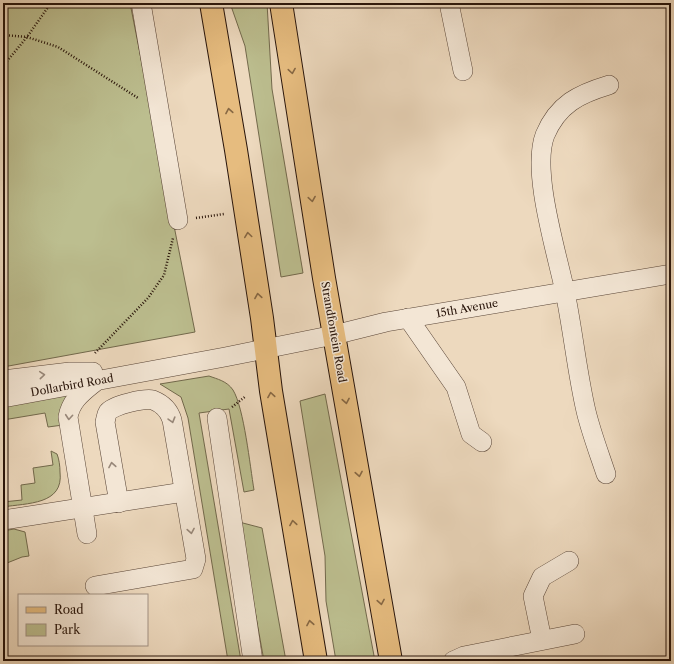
<svg xmlns="http://www.w3.org/2000/svg" width="674" height="664" font-family="'Libre Caslon Text',serif">
<rect width="100%" height="100%" fill="#edd9be"/>
<filter id="stains"><feTurbulence type="fractalNoise" baseFrequency=".005" numOctaves="4"/><feColorMatrix values="0 0 0 0 .2 0 0 0 0 .09 0 0 0 0 .02 0 0 0 .5 -.17"/></filter>
<radialGradient id="worn" r=".72"><stop offset=".6" stop-color="#630" stop-opacity="0"/><stop offset="1" stop-color="#630" stop-opacity=".3"/></radialGradient>
<g fill="#bcbe8f" stroke="#72694c">
<path d="M3,3h127l65,329 -192,35z"/>
<path d="M230,3h37l5,86 31,184 -22,4 -36,-231z"/>
<path d="M209,376c8,3 18,5 24,14 11,18 17,76 21,100l-10,2 -15,-83 -30,4 42,248h-13l-40,-243 -7,-21 -21,-13z"/>
<path d="M325,394l50,267h-39l-10,-60 -1,-45 -25,-155z"/>
<path d="M70,395l-7,30 -15,2 -3,-14 -42,7v-15z"/>
<path d="M51,451l6,3c2,5 3,12 3,18 4,33 -33,31 -57,35v-5l19,-2 -1,-15 14,-2 -2,-15 20,-3z"/>
<path d="M239,522l23,6 24,133h-22z"/>
<path d="M14,529l11,3 4,24 -7,1 -15,6 -4,-1v-31z"/>
</g>
<g fill="none" stroke-linecap="round" stroke-linejoin="round">
<g stroke="#594537" stroke-width="20">
<g id="minor">
<path d="M141,3l37,217"/>
<path d="M449,3l14,68"/>
<path d="M408,318l48,69 15,47 11,8"/>
<path d="M3,380l67,-8h23"/>
<path d="M3,398l222,-41 109,-22 52,-13 285,-48"/>
<path d="M217,418l36,243"/>
<path d="M606,474c-7,-21 -15,-42 -20,-63 -9,-39 -13,-80 -21,-119 -8,-39 -34,-121 -20,-157 13,-31 34,-41 64,-50"/>
<path d="M3,520l181,-28"/>
<path d="M87,534l-19,-117c3,-17 15,-25 27,-35"/>
<path d="M95,586l98,-17 3,-10 -24,-139c-3,-10 -9,-16 -19,-20 -8,-2 -40,5 -45,12 -2,3 -2,7 -3,10l14,81"/>
<path d="M542,640l-9,-44 9,-19 27,-16"/>
<path d="M453,661l11,-5 111,-22"/>
</g>
</g>
<g stroke="#28140a" stroke-width="24">
<g id="major">
<path d="M211,3l25,147 26,168 9,73 45,270"/>
<path d="M281,3l43,275 67,383"/>
</g>
</g>
<g stroke="#28140a" stroke-width="2.5" stroke-dasharray="1 2" stroke-linecap="butt">
<path d="M3,35l24,2 31,10 80,51"/>
<path d="M3,66l24,-29 24,-34"/>
<path d="M196,218l28,-4"/>
<path d="M95,353l53,-55 16,-23 9,-37"/>
<path d="M232,407l14,-11"/>
</g>
<use href="#minor" stroke="#f3e6d5" stroke-width="19"/>
<use href="#major" stroke="#e6bc7f" stroke-width="22"/>
</g>
<defs><path id="oneway-chevron" d="M-2-3.5L2.5 0L-2 3.5" fill="none" stroke-width="1.6" stroke-linecap="round" stroke-linejoin="round"/></defs>
<g stroke="#876844">
<use href="#oneway-chevron" transform="translate(292 71) rotate(81)"/>
<use href="#oneway-chevron" transform="translate(229 111) rotate(-100)"/>
<use href="#oneway-chevron" transform="translate(312 199) rotate(81)"/>
<use href="#oneway-chevron" transform="translate(248 235) rotate(-98)"/>
<use href="#oneway-chevron" transform="translate(258 296) rotate(-99)"/>
<use href="#oneway-chevron" transform="translate(271 395) rotate(-99)"/>
<use href="#oneway-chevron" transform="translate(346 401) rotate(80)"/>
<use href="#oneway-chevron" transform="translate(359 474) rotate(80)"/>
<use href="#oneway-chevron" transform="translate(293 523) rotate(-99)"/>
<use href="#oneway-chevron" transform="translate(381 602) rotate(80)"/>
<use href="#oneway-chevron" transform="translate(310 623) rotate(-100)"/>
</g>
<g stroke="#98887a">
<use href="#oneway-chevron" transform="translate(42 375) rotate(-5)"/>
<use href="#oneway-chevron" transform="translate(69 417) rotate(95)"/>
<use href="#oneway-chevron" transform="translate(172 420) rotate(74)"/>
<use href="#oneway-chevron" transform="translate(112 465) rotate(-100)"/>
<use href="#oneway-chevron" transform="translate(191 531) rotate(80)"/>
</g>
<g text-anchor="middle" dominant-baseline="central" stroke-width="3" stroke-linejoin="round" paint-order="stroke">
<g font-size="11" fill="#28140a" stroke="#f3e6d5">
<text transform="translate(467 308) rotate(-10)">15th Avenue</text>
<text transform="translate(334 332) rotate(80)">Strandfontein Road</text>
<text transform="translate(72 385) rotate(-10)">Dollarbird Road</text>
</g>
</g>
<rect width="674" height="664" fill="none" stroke="#edd9be" stroke-width="16"/>
<rect x="4" y="4" width="666" height="656" fill="none" stroke="#28140a" stroke-width="2"/>
<rect x="8" y="8" width="658" height="648" fill="none" stroke="#28140a"/>
<rect x="18" y="594" width="130" height="52" fill="#f3e6d5" stroke="#a29284"/>
<rect x="26" y="607" width="20" height="6" fill="#e6bc7f" stroke="#a29284"/>
<text x="54" y="614" font-size="12" fill="#28140a">Road</text>
<rect x="26" y="624" width="20" height="12" fill="#bcbe8f" stroke="#a29284"/>
<text x="54" y="634" font-size="12" fill="#28140a">Park</text>
<rect width="100%" height="100%" filter="url(#stains)"/>
<rect width="100%" height="100%" fill="url(#worn)"/>
</svg>
